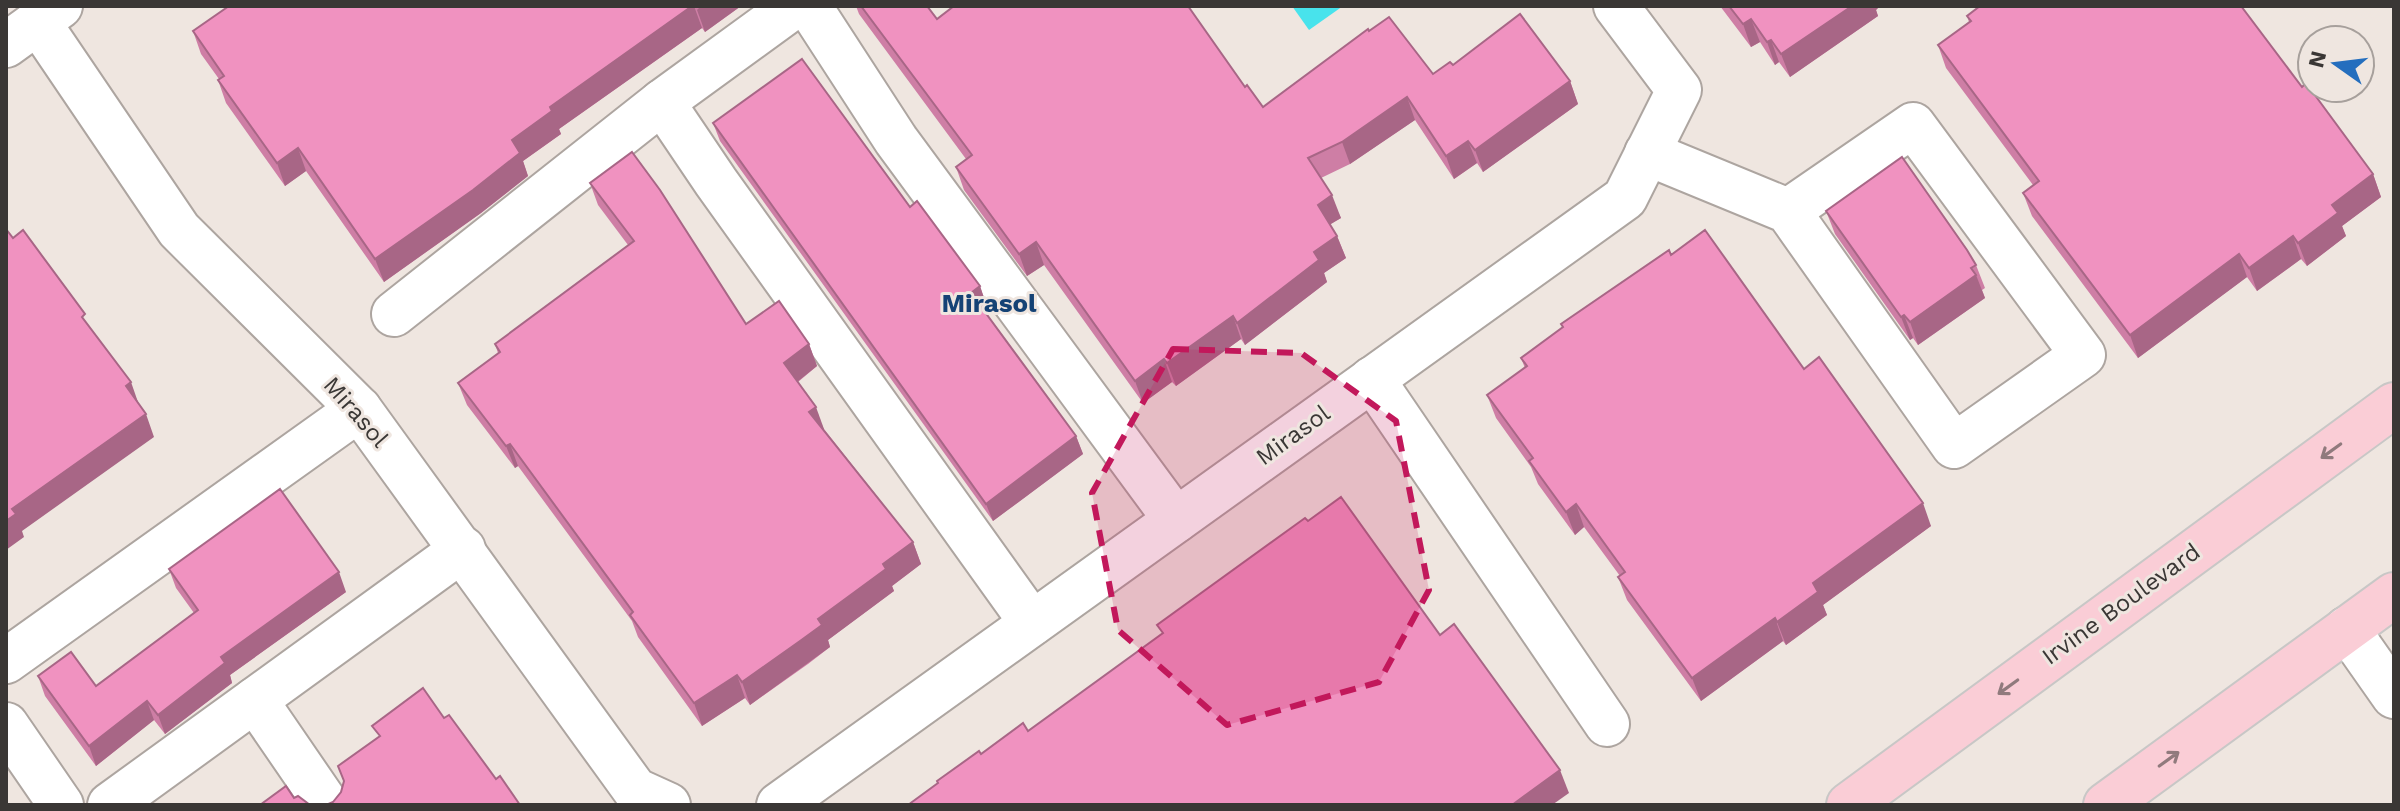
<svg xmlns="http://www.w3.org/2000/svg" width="2400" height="811" font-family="'Work Sans',sans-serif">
<rect width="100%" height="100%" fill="#efe6e0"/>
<path fill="#48e3ec" d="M1292,6h51l-34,24z"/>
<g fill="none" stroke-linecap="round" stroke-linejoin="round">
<g stroke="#ada5a0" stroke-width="48">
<g id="minor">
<path d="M809,6l87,134 280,380"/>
<path d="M38,22l141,208 180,179 276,381 33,15"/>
<path d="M6,45l54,-39"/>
<path d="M662,102l132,-96"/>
<path d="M1647,153l141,58 166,235 129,-91 -170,-230 -125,86"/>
<path d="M394,314l268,-212 54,80 316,441"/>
<path d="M1372,379l235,345"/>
<path d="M2347,629l47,67"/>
<path d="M6,661l353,-252"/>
<path d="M255,700l72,105"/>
<path d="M6,725l55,80"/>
<path d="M110,805l353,-256"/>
<path d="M779,805l846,-607 54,-108 -63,-84"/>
</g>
</g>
<g stroke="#c8c7c6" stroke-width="48">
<g id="major">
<path d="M1849,805l545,-400"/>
<path d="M2106,805l288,-210"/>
</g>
</g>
<use href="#minor" stroke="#fff" stroke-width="44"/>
<use href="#major" stroke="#facdd6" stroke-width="44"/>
</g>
<g fill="#ce7ea5">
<path d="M229,6h512l-36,26 -3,-4 -143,101 2,5 -38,27 5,15 -47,37 -97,69 -78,-111 -21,15 -59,-83 -8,-23 1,-1 -18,-25 -8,-23z"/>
<path d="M856,6h71l10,13 308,68 18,20 170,-33 20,-9 117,16 8,23 -95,68 -6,-9 -23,16 -39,-59 -65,44 -29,14 20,40 -11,6 7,12 9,22 -22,15 3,9 -82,63 -4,-6 -65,47 -4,-4 -29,21 -99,-138 -17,11 -63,-86 -8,-23 10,-8 -107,-145z"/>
<path d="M1720,6h160l-4,4 2,6 -88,61 -11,-15 -4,3 -15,-23 -9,5z"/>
<path d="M1967,16l335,71 71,87 8,23 -39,29 4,10 -39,30 -6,-7 -44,32 -10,-14 -109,81 -106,-142 -9,-23 10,-8 -87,-117 -8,-23 31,-23z"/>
<path d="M713,123l197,84 70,79 6,18 -4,3 94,129 7,18 -90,67 -273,-380z"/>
<path d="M590,183l156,141 63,20 8,22 -19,16 26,47 89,113 8,22 -29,22 2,5 -66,49 2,7 -22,17 -58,41 -5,-7 -43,28 -64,-89 -6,-16 -114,-155 -3,2 -48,-63 -9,-22 40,-30 -3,-9 133,-99 -30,-40z"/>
<path d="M1826,211l150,54 9,23 -3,2 3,8 -67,47 -5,-7 -3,2 -75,-106z"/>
<path d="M1671,255l133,114 127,157 -108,79 4,10 -41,30 -3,-4 -82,60 -74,-101 -9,-23 2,-1 -36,-49 -9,8 -37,-51 -7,-17 -35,-49 -9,-23 38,-27 -4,-10 42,-30 -2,-4z"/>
<path d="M169,569l177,23 -116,83 2,8 -67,51 -11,-14 -58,46 -51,-70 -7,-20 58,10 98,-73 -18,-25z"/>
</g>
<g fill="#a86686">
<path d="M692,6h2l8,22 -143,101 2,5 -38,27 5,15 -47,37 -97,69 -9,-23 175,-152z"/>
<path d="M701,6h40l-36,26 -8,-22z"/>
<path d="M1852,6h28l-4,4 2,6 -88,61 -9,-23z"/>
<path d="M1751,19l9,23 -9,5 -8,-23z"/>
<path d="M1771,40l8,22 -4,3 -8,-23z"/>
<path d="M1570,81l8,23 -95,68 -8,-22z"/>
<path d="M1407,97l8,23 -65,44 -8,-22z"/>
<path d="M1468,141l9,22 -23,16 -8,-23z"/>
<path d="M298,148l8,23 -21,15 -8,-23z"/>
<path d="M2373,174l8,23 -39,29 4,10 -39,30 -9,-23 34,-38z"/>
<path d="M1332,195l9,23 -15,9 -8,-22z"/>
<path d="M1337,236l9,22 -22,15 3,9 -82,63 -8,-22 77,-71z"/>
<path d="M2293,236l8,23 -44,32 -8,-23z"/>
<path d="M1036,242l8,23 -17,11 -8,-22z"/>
<path d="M2239,254l8,23 -109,81 -8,-23z"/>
<path d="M1976,275l9,23 -67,47 -8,-23z"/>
<path d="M980,286l6,18 -9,6 -6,-17z"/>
<path d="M1904,315l9,23 -3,2 -9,-23z"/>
<path d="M1233,316l8,23 -65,47 -9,-23z"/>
<path d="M809,344l8,22 -25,20 -8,-23z"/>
<path d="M1164,359l8,23 -29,21 -8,-22z"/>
<path d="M131,382l8,23 -13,-19z"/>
<path d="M816,407l8,22 -6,5 -9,-22z"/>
<path d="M146,414l8,23 -132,94 2,6 -18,13v-29l6,-12z"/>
<path d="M1076,436l7,18 -90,67 -7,-17z"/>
<path d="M510,444l8,22 -3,2 -9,-22z"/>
<path d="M1923,503l8,23 -108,79 4,10 -41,30 -9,-23 36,-39z"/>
<path d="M1576,504l8,23 -9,8 -9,-23z"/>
<path d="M913,542l8,22 -29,22 2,5 -66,49 2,7 -80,58 -8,-23 141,-118z"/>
<path d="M339,572l7,20 -116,83 2,8 -67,51 -7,-19 63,-58z"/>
<path d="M1775,618l8,23 -82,60 -9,-23z"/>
<path d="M737,675l8,23 -43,28 -8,-23z"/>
<path d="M147,701l7,19 -58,46 -7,-20z"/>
<path d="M1560,770l9,23 -17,12h-40z"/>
</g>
<g fill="#f092c0" stroke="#a86686" stroke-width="2">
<path d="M229,6h463l-142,101 2,4 -40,29 8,13 -47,37 -98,69 -77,-111 -21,15 -59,-83 6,-4 -31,-45z"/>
<path d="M861,6h66l10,13 17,-13h234l57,81 2,-2 16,22 105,-78 1,2 20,-14 44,57 17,-12 3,3 67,-51 50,67 -95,69 -7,-9 -22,15 -39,-59 -65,45 -34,16 24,37 -14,10 19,31 -23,16 5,8 -82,63 -4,-7 -66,47 -3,-4 -29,22 -99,-139 -17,12 -63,-87 16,-12z"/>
<path d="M1729,6h123l-71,48 -10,-14 -4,2 -16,-23 -8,5z"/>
<path d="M1980,6h261l61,81 4,-4 67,91 -41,31 6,8 -40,30 -5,-7 -44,32 -10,-14 -109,81 -107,-142 16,-12 -101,-136 33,-24 -4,-5z"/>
<path d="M802,59l108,148 7,-6 63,85 -9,7 105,143 -90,68 -273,-381z"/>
<path d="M632,152l28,38 86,134 33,-23 30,43 -25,19 32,44 -7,5 104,130 -30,22 3,5 -68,50 4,6 -22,16 -58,41 -5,-7 -43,28 -64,-88 3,-3 -123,-168 -4,2 -48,-63 42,-31 -5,-8 139,-103 -44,-58z"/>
<path d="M1902,157l65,93 9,15 -5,3 5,7 -66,47 -6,-7 -3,2 -75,-106z"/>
<path d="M6,229l7,9 10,-8 62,84 -3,3 49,65 -5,4 20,28 -134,95 4,5 -10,7z"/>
<path d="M1705,230l99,139 15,-12 104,146 -110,80 5,9 -41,30 -2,-4 -83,60 -74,-101 7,-5 -49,-68 -10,8 -37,-51 4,-3 -46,-63 40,-29 -6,-8 42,-31 -2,-3 108,-74 2,5z"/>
<path d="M280,489l59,83 -118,85 4,6 -67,52 -11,-14 -58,45 -51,-70 33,-24 25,34 102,-76 -29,-41z"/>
<path d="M1341,497l99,138 14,-11 106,146 -48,35h-604l30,-22 -1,-2 42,-30 2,3 42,-31 5,8 135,-98 -6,-8 148,-107 3,3z"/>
<path d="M423,688l21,30 5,-3 47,64 4,-3 20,29h-194l7,-3 8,-10 3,-11 -6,-15 42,-30 -8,-10z"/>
<path d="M286,786l8,12 4,-2 12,9h-50z"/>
</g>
<defs><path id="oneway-shaft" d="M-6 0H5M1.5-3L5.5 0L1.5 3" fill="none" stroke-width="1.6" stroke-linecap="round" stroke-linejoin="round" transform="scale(2)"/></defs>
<g stroke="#907a7d">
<use href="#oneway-shaft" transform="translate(2331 451) rotate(144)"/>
<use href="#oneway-shaft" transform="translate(2008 687) rotate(144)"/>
<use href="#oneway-shaft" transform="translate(2169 759) rotate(-36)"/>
</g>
<path fill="#c2185b" fill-opacity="0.2" stroke="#c2185b" stroke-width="6" stroke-dasharray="16 10" stroke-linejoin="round" d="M1173,349l128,4 95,68 33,169 -50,92 -152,43 -109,-95 -26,-137z"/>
<g text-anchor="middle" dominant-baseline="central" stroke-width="6" stroke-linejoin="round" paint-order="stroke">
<g font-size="24" fill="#3a3735" stroke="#efe6e0">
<text transform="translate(356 412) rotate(49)">Mirasol</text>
<text transform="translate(1293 435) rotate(-36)">Mirasol</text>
<text transform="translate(2121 604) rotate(-36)">Irvine Boulevard</text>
</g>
<g font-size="26" font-weight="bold" fill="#144275" stroke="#efe6e0">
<text x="989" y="303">Mirasol</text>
</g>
</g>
<rect width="2400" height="811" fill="none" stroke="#3a3735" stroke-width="16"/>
<g transform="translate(2336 64) rotate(284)"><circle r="38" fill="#efe6e0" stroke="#a7a09c" stroke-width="2"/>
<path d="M0-6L14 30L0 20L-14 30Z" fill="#246ebe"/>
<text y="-12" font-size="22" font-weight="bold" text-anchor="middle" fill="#3a3735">N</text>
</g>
</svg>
